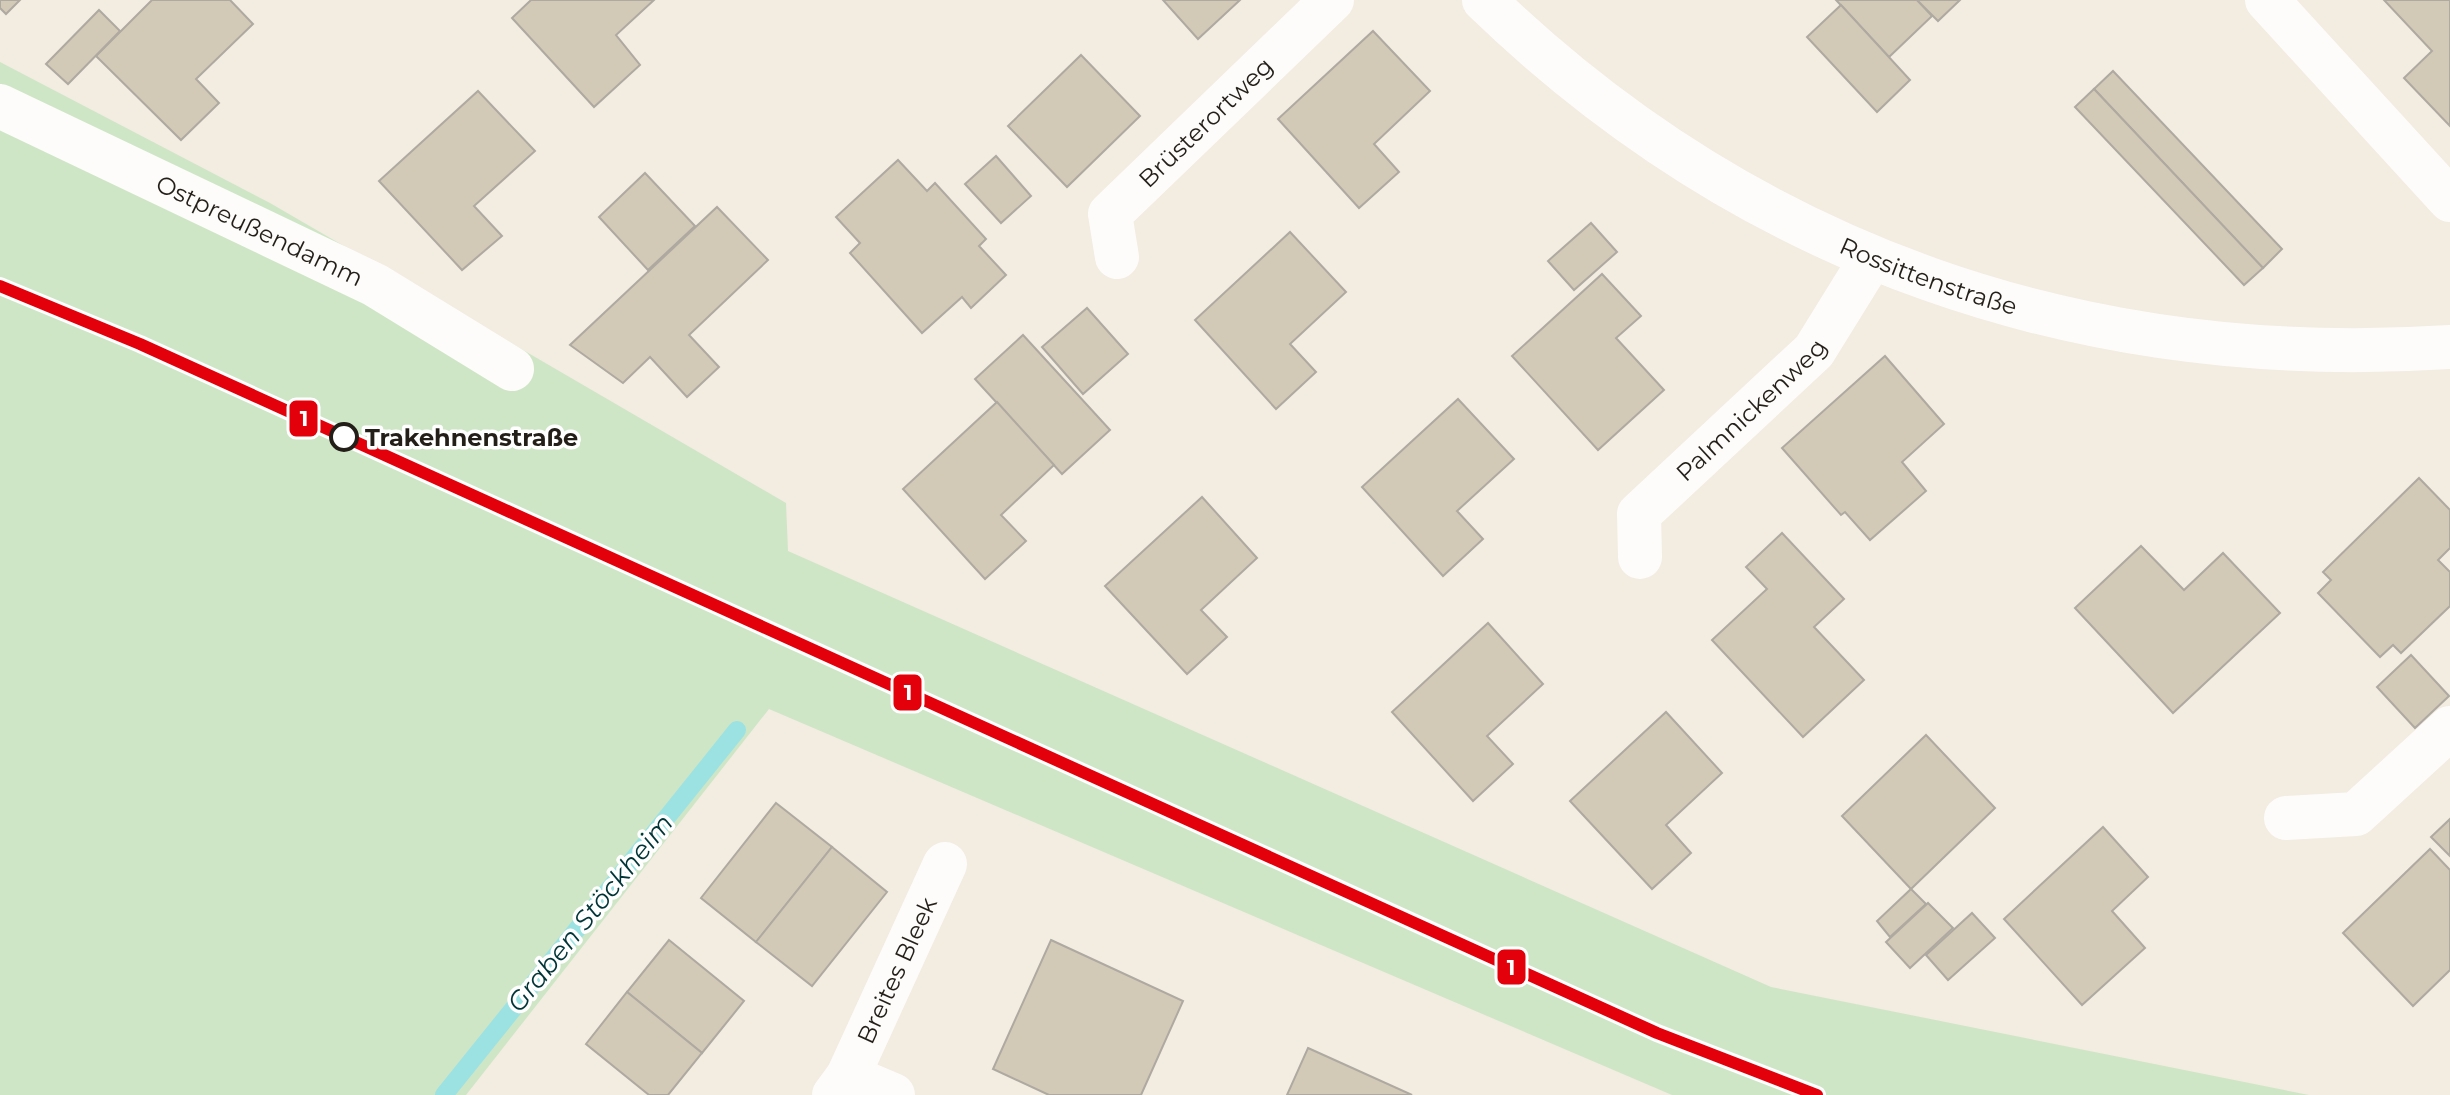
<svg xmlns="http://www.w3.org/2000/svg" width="2450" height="1095" font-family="Montserrat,sans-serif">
<rect width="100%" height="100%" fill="#f2ece1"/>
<path fill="#cee6c6" d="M0,62l270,141 516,300 2,48 983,436 538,108h-637l-903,-386 -303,386h-466z"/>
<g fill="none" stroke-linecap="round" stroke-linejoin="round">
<path stroke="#9ce2e3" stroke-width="18" d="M444,1095l293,-365"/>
</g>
<g fill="#d3c9b7" stroke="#aea9a1" stroke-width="2">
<path d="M0,0h20l-14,14 -6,-6z"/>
<path d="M152,0h78l23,24 -57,55 23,24 -38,37 -85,-84z"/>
<path d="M531,0h123l-38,35 24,30 -46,42 -82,-89z"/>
<path d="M1163,0h77l-42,39z"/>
<path d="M1836,0h81l15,16 -43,41z"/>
<path d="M1917,0h43l-22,21z"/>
<path d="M2384,0h66v126l-46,-48 28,-27z"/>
<path d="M1841,5l69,75 -33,32 -70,-75z"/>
<path d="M99,10l21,21 -52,53 -22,-20z"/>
<path d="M1373,31l57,60 -56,53 25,28 -40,36 -81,-89z"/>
<path d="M1081,55l59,61 -73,71 -59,-61z"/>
<path d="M2113,71l169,178 -19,19 -169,-179z"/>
<path d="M2094,89l169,179 -19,17 -169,-178z"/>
<path d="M478,91l57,60 -61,55 28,30 -40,34 -83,-89z"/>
<path d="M996,156l35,40 -30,27 -36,-39z"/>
<path d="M898,160l29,31 8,-8 51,56 -7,7 27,29 -35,33 -9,-11 -40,36 -72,-80 10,-10 -24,-26z"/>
<path d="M645,173l50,53 -47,44 -49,-53z"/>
<path d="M717,207l51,53 -79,75 30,32 -32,30 -37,-40 -27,26 -53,-38z"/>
<path d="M1591,223l26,29 -43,38 -26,-29z"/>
<path d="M1290,232l56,60 -56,52 26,28 -40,37 -81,-89z"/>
<path d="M1602,274l39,42 -25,22 48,52 -66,60 -86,-94z"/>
<path d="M1087,308l41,46 -45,40 -41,-47z"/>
<path d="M1023,335l87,95 -48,44 -87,-95z"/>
<path d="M1885,356l59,68 -42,38 24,29 -56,49 -25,-28 -4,3 -59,-67z"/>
<path d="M1458,399l56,60 -57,52 26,28 -40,37 -81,-89z"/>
<path d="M997,402l57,63 -53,50 25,26 -41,38 -82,-90z"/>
<path d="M2419,478l31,32v38l-12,12 12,12v34l-49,47 -8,-8 -13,12 -62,-64 13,-13 -8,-8z"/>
<path d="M1202,497l55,61 -56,52 26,27 -40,37 -82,-88z"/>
<path d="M1782,533l62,66 -30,28 50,53 -61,57 -91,-97 55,-51 -21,-22z"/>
<path d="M2141,546l43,44 39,-37 57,60 -107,100 -98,-105z"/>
<path d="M1488,623l55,61 -56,52 26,28 -40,37 -81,-89z"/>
<path d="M2411,655l38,41 -34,32 -38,-41z"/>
<path d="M1666,712l56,61 -56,52 25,28 -39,36 -82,-88z"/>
<path d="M1926,735l69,73 -84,81 -69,-73z"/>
<path d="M776,803l56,44 -76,95 -55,-44z"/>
<path d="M2450,819v37l-19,-19z"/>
<path d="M2103,827l45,50 -36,34 33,37 -63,57 -78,-86z"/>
<path d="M832,847l55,45 -75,94 -56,-44z"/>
<path d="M2430,849l20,21v100l-37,36 -70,-73z"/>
<path d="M1911,889l15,15 -36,33 -13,-16z"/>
<path d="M1928,903l25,25 -43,40 -24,-26z"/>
<path d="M1972,913l23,25 -47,42 -22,-25z"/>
<path d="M669,940l75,61 -42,52 -75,-61z"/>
<path d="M1051,940l132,61 -42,94h-92l-56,-26z"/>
<path d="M627,992l75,61 -34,42h-19l-63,-51z"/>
<path d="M1308,1048l104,47h-125z"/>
</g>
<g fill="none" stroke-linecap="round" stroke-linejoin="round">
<g stroke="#fdfcfa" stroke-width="44">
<path id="s1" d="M1484,0c266,257 598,371 966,347"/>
<path d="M2267,0l183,200"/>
<path id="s2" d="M0,106l375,179 137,84"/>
<path id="s3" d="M1117,257l-7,-43 222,-214"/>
<path id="s4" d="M1640,557l-1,-43 175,-163 57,-92"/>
<path d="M2286,818l70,-4 94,-86"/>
<path d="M848,1076l45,19"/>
<path id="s5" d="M834,1095l14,-19 97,-212"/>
</g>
<g stroke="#fff" stroke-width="18">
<path id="tram-1" d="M0,286l140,58 1517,689 160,62"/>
</g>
<use href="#tram-1" stroke="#e3000b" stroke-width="12"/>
</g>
<circle fill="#fff" stroke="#231f18" stroke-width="4" cx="344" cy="437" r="13"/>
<g text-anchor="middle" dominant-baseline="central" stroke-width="7" stroke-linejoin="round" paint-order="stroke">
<g font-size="24" fill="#231f18" stroke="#fff">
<text stroke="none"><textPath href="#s3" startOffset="176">Brüsterortweg</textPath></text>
<text stroke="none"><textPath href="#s2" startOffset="288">Ostpreußendamm</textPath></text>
<text stroke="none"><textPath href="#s1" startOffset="528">Rossittenstraße</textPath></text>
<text stroke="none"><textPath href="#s4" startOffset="196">Palmnickenweg</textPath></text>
<text stroke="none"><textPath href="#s5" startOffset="140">Breites Bleek</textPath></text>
</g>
<g font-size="24" font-weight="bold" fill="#231f18" stroke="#fff" text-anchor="start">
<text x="365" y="437">Trakehnenstraße</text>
</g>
<g font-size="26" font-style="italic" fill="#003437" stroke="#fff">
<text transform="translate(590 913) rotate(-51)">Graben Stöckheim</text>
</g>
</g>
<g stroke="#fff" stroke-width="3">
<rect x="288" y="399" width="31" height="39" rx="8" fill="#e3000b"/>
<rect x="892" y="673" width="31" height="39" rx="8" fill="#e3000b"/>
<rect x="1496" y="948" width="31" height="38" rx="8" fill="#e3000b"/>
</g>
<g font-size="22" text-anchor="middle" font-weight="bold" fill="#fff">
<text x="304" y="426">1</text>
<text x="908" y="700">1</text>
<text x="1511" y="975">1</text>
</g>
</svg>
